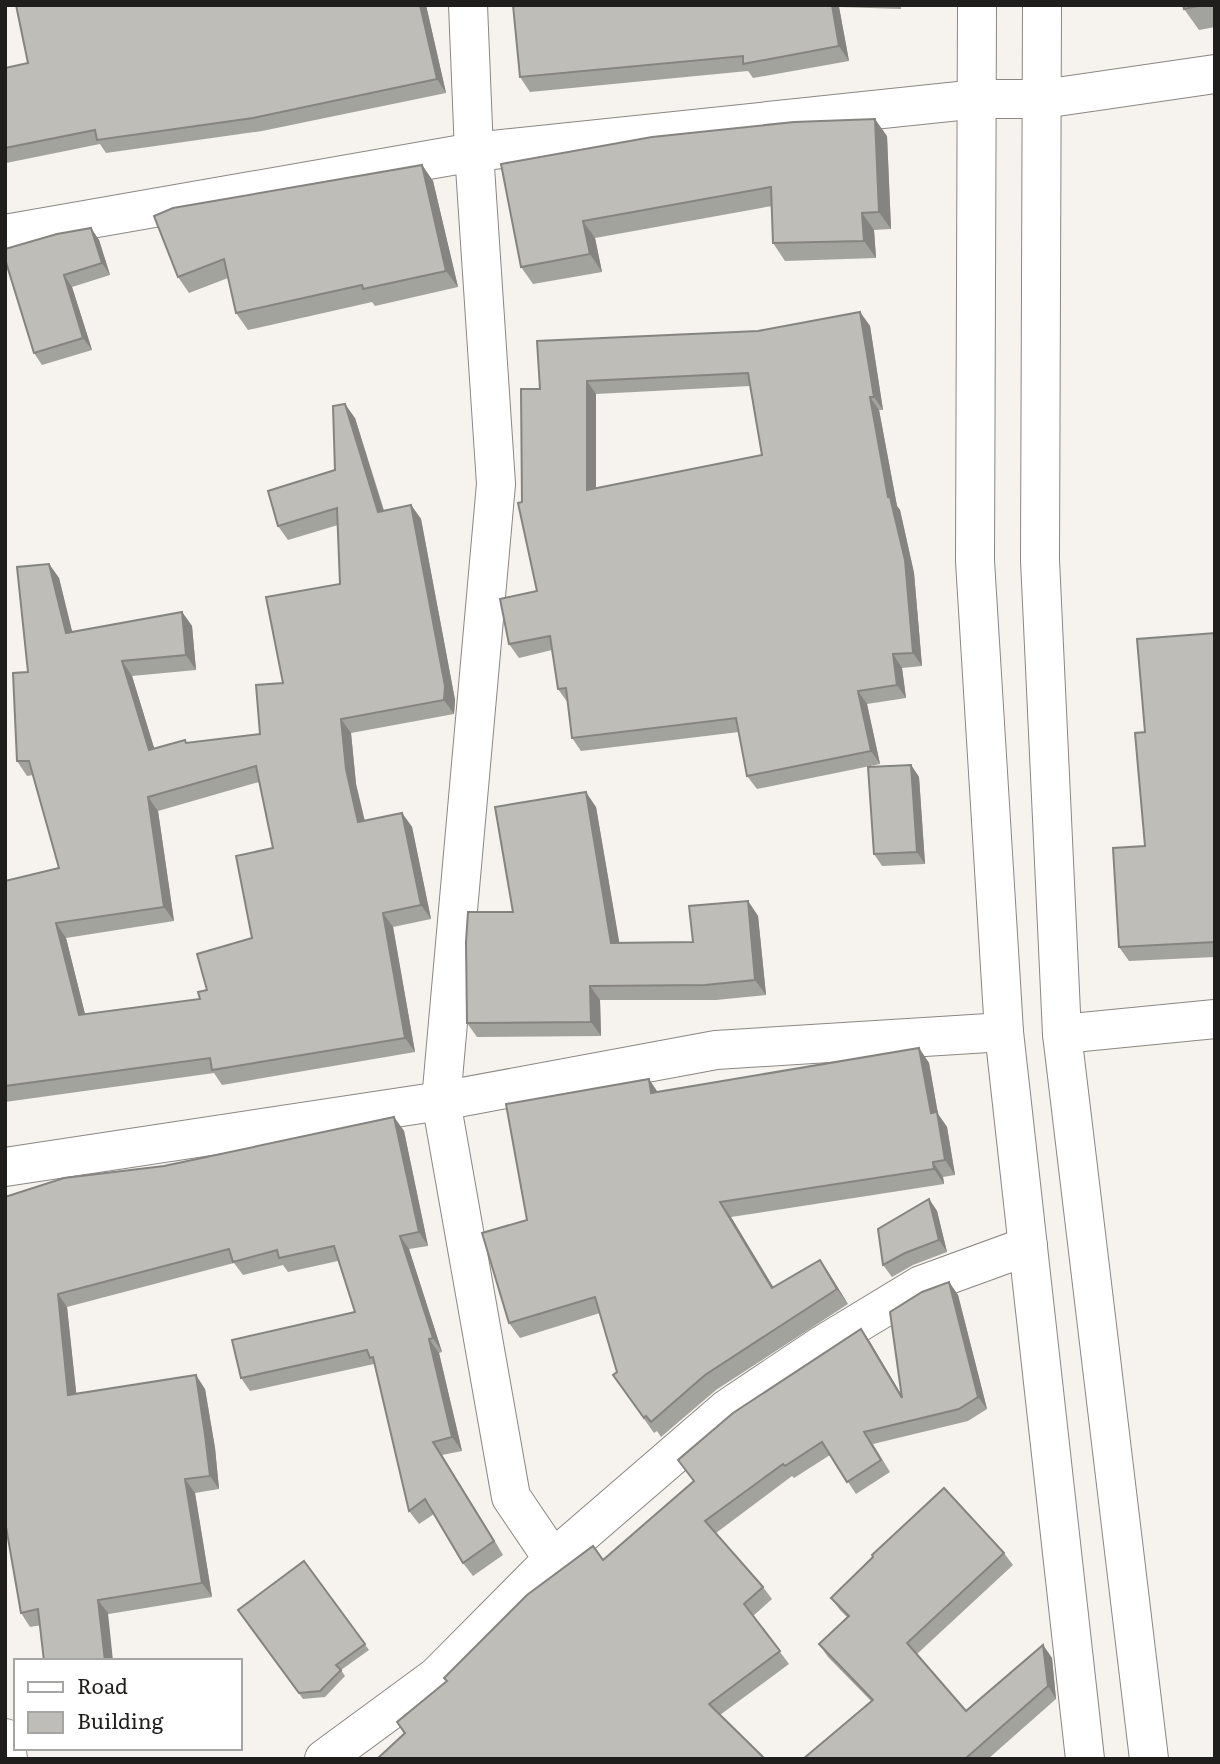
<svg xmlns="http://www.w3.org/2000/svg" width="1220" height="1764" font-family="Literata,serif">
<rect width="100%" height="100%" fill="#f6f2ed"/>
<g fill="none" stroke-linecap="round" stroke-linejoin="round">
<g stroke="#8b8783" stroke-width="40">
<g id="street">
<path d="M1043,99l172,-25"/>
<path d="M5,1167l436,-66 275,-51 288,-18"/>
<path d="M553,1559l175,-151 94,-63 99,-60 107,-39"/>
<path d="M5,1738l3,21"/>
<path d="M324,1759l113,-83 116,-117 -42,-62 -70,-396 55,-617 -22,-332 -6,-147"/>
</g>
</g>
<g stroke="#8b8783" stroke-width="40">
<g id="secondary">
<path d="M977,5l-2,556 29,471 81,727"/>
<path d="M1042,5l-2,555 22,474 87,725"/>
<path d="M5,234l469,-82 504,-53h65"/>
<path d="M1062,1034l153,-15"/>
</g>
</g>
<use href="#street" stroke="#fff" stroke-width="38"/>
<use href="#secondary" stroke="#fff" stroke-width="38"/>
</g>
<g fill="#a3a39d" fill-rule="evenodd">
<path d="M16,5h410l20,88 -184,38 -156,22 -6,-9 -94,19 -1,-1v-94l23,-5z"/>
<path d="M513,5h388v4l-62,-2 10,54 -96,17 -5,-7 -218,21 -10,-15z"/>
<path d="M1183,5h32v22l-16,3 -15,-21z"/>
<path d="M887,136l4,93 -17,1 2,28 -91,3 -12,-18 -1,-37 -177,32 7,34 -69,12 -12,-17 -20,-103z"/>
<path d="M422,165l11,16 25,106 -83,19 -3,-4 -124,28 -12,-17 -8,-35 -39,15 -11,-16z"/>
<path d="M91,228l8,12 11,35 -38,12 20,63 -50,15 -8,-12 -29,-94z"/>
<path d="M860,312l10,14 13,84h-4l18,96 3,4 14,63 8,93 -20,2 4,30 -39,6 13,60 -123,25 -10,-13 -8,-44 -158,19 -9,-13 -4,-35 -10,-14 -6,-39 -33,8 -10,-14 28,-53 -15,-89 18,-113 218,-58zM750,386l12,69 -166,33v-94z"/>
<path d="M355,418l29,92 27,-5 10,14 34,181 -1,14 -103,19 5,51 9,37 37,-8 10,14 19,92 -38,8 22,125 -193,33 -8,-12 -209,29v-221l54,-13 -26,-93 -6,1 -10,-15 11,-89 21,-108 10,14 13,54 110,-20 10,14 4,44 -64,6 22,72 33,-5 73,-9 23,-51 57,-99 -2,-59 -50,15 -10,-14 57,-56zM259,782l14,66 -21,90 -52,61 -115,15 -19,-76 108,-17 -16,-110z"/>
<path d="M1215,633v324l-86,4 -10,-14 26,-101v-114z"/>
<path d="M911,765l8,12 6,87 -43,2 -8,-12z"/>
<path d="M596,807l23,136 74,-1 55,-41 10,15 8,79 -50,5h-116l1,36 -124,1 -10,-14 46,-111z"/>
<path d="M919,1048l10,15 9,51 9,13 8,48 -12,2 1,7 -213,33 42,71 47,-28 10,15 18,29 -132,86 -55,47 -4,-6 -3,2 -41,-58 4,-3 -17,-59 -80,25 -11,-15 18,-103 131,-128z"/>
<path d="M394,1117l10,14 24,115 -19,3 33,103 -3,1 23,98 -20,4 61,100 -30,21 -10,-13 -29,-49 -15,10 -10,-13 -35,-147 -124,27 -9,-13 114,-66 -17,-51 -50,11 -5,-7 -40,10 -9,-12 -167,44 9,87 129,-5 10,59 4,41 -24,4 17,104 -182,30 -9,-14 -16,-416 159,-31z"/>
<path d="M929,1199l8,12 10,41 -34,13 -21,12 -9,-12z"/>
<path d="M949,1282l9,13 29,114 -19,12 -95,23 17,28 -34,22 -26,-39 -36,23 -2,-2 -76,57 47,54 9,12 -19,17 36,48 -69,51 -316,19 -7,-12 206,-162 91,-79 167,-152 9,13 32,54z"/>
<path d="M1004,1553l9,12 -96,89 49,57 77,-66 9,13 4,41 -68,60h-185l68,-58 -43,-44 -9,-13 28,-27 -7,-7 -9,-12z"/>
<path d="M304,1561l65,89 -28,20 4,6 -20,21 -22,2 -65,-89z"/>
</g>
<g fill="#858480">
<path d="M420,5h6l20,88 -9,-14z"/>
<path d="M832,5h6l1,2 10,54 -10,-15z"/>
<path d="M875,119l12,17 4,93 -12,-17z"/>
<path d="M422,165l11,16 25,106 -12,-16z"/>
<path d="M862,213l12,17 2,28 -12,-17z"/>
<path d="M583,221l12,17 7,34 -12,-18z"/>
<path d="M91,228l8,12 11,35 -8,-12z"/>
<path d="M64,275l8,12 20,63 -9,-12z"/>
<path d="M860,312l10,14 13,84 -9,-13z"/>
<path d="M587,381l9,13v109l-9,-13z"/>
<path d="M870,397l9,13 18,96 3,4 14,63 8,93 -9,-13 -25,-156z"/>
<path d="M345,404l10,14 33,108 -10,-14z"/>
<path d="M411,505l10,14 34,181 -1,14 -10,-14z"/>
<path d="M49,564l10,14 17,69 -10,-14z"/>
<path d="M182,612l10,14 4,44 -10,-15z"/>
<path d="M893,654l9,14 4,30 -9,-13z"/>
<path d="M122,661l10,15 27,88 -10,-14z"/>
<path d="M858,691l9,13 13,60 -9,-13z"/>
<path d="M341,719l10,14 5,51 12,52 -10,-14 -12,-53z"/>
<path d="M911,765l8,12 6,87 -8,-12z"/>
<path d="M586,792l10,15 26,151 -11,-15z"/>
<path d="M148,797l10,14 16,110 -10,-14z"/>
<path d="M402,813l10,14 19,92 -10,-14z"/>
<path d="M748,901l10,15 8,79 -11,-15z"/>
<path d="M383,913l10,14 22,125 -10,-14z"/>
<path d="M56,923l10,15 23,92 -10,-15z"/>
<path d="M590,986l10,14 1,36 -10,-14z"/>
<path d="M919,1048l10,15 9,51 9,13 8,48 -10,-15 -14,-47z"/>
<path d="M649,1079l10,15 -8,-1z"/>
<path d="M394,1117l10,14 24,115 -9,-14z"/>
<path d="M933,1162l10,15 1,7 -10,-15z"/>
<path d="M929,1199l8,12 10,41 -8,-12z"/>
<path d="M720,1202l11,15 52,86 -11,-15z"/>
<path d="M400,1236l9,13 33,103 -9,-14z"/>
<path d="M820,1260l10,15 18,29 -11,-15z"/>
<path d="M949,1282l9,13 29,114 -9,-12z"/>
<path d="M58,1294l9,13 11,102 -10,-14z"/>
<path d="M861,1329l9,13 41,69 -9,-13z"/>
<path d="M429,1339l10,14 23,98 -10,-14z"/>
<path d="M196,1375l9,14 10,59 4,41 -9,-13z"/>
<path d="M433,1442l9,13 61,100 -9,-14z"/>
<path d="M185,1479l10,14 17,104 -10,-14z"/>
<path d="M98,1600l10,13 5,48h-8z"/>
<path d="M1043,1645l9,13 4,41 -8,-13z"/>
</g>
<g fill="#bebdb7" stroke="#858480" stroke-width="2" fill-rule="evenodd">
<path d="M16,5h404l17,74 -184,39 -156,22 -2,-10 -90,18v-80l23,-5z"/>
<path d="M513,5h319l7,41 -96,18v-8l-223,21z"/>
<path d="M1183,5h19l-18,4z"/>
<path d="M875,119l4,93 -17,1 2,28 -91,2 -2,-56 -188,34 7,33 -69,13 -20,-103 151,-27 142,-15z"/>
<path d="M422,165l24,106 -83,18 -1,-4 -126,28 -12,-54 -46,18 -24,-61 19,-8z"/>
<path d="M91,228l11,35 -38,12 19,63 -49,15 -29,-94v-10l52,-15z"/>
<path d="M860,312l14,85h-4l18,100h2l15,63 8,93 -20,1 4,31 -39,6 13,60 -124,25 -11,-58 -164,20 -6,-50 -8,1 -8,-53 -41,8 -9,-45 37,-8 -19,-88 4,-1 -1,-113h19l-3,-48 221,-10zM748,373l14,82 -175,35v-109z"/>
<path d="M345,404l33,108 33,-7 34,181 -1,14 -103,19 5,50 12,53 44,-9 19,92 -38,8 22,125 -193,32 -2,-12 -205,28v-205l54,-13 -30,-107h-12l-4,-88 15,-1 -11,-105 32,-3 17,69 116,-21 4,43 -64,6 27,89 36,-10 1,3 74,-9 -4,-49 27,-2 -17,-86 74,-13 -3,-76 -59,18 -10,-35 67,-21 -2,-64zM256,766l17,82 -37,8 16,82 -55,16 10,36 -9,2 2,7 -121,16 -23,-92 108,-16 -16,-110z"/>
<path d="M1215,633v309l-96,5 -6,-99 32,-2 -10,-113 10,-1 -8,-93z"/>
<path d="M911,765l6,87 -43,2 -6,-87z"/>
<path d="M586,792l25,151 82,-1 -4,-36 59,-5 7,79 -50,5 -115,1 1,36 -124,1 -1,-81 2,-30h45l-18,-105z"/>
<path d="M919,1048l12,65 6,-1 8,48 -12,2 1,7 -214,33 52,86 48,-28 17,29 -132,86 -54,47 -5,-6 -2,2 -31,-43 4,-3 -22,-75 -86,26 -27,-90 45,-13 -21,-116 143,-25 2,14z"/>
<path d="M394,1117l25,115 -19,4 33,102 -4,1 23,98 -19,5 61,99 -31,22 -38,-64 -16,12 -36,-154 -3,1 -3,-8 -126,28 -9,-38 123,-28 -21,-66 -55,12 -2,-8 -44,12 -4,-13 -171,45 10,101 128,-20 9,60 5,41 -25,3 17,104 -104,17 7,61h-61l-6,-52 -17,4 -16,-92v-324l59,-19 100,-12z"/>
<path d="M929,1199l10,41 -34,13 -22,12 -5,-36z"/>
<path d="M949,1282l29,115 -19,12 -95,23 17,28 -34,22 -25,-40 -37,24 -2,-2 -78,57 58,66 -19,17 36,47 -71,53 56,55h-388l28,-26 -8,-11 50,-41 -3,-3 83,-83 66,-49 10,14 91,-79 -16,-21 55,-47 128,-84 41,69 -12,-86 32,-20z"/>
<path d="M944,1488l60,65 -97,90 59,68 77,-66 5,41 -82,72 1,1h-164l70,-59 -54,-56 30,-28 -18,-18 42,-41 -1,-2z"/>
<path d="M304,1561l61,83 -29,21 5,5 -21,21 -21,2 -61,-83z"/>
</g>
<rect width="1220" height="1764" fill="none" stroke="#1f1e1c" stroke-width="14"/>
<rect x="14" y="1659" width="228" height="91" fill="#ffffff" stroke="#a5a5a4" stroke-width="2"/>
<rect x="28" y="1682" width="35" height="10" fill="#ffffff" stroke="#a5a5a4" stroke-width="2"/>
<text x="77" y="1694" font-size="21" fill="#1f1e1c">Road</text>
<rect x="28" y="1712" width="35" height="21" fill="#bebdb7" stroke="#a5a5a4" stroke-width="2"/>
<text x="77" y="1729" font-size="21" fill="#1f1e1c">Building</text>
</svg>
